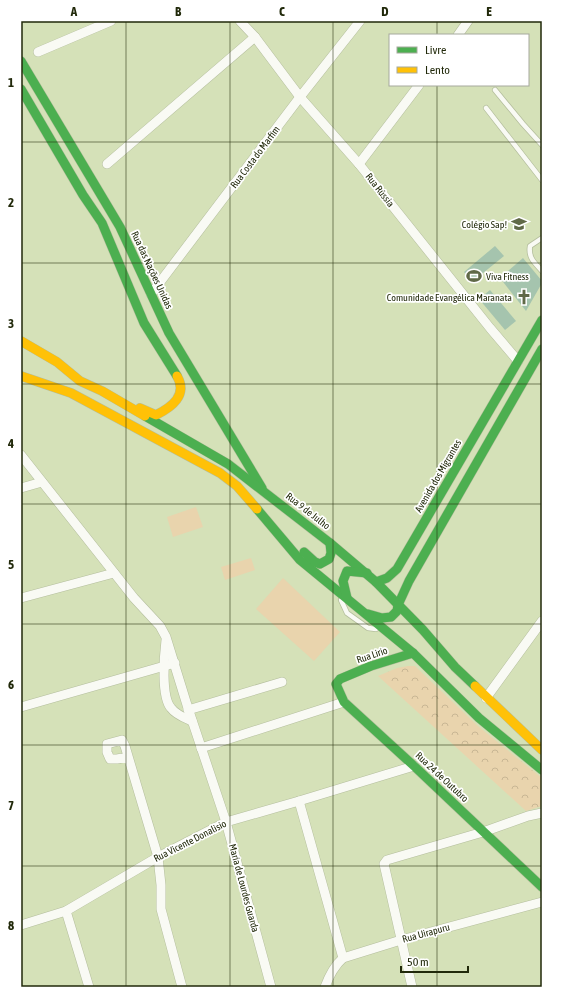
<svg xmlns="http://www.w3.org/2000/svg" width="563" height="1008" font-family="'Asap Condensed',sans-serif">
<defs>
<pattern id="park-crowns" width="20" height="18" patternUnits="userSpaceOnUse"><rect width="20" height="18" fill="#e9d4ad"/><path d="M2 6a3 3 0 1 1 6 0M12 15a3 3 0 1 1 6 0" fill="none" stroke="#c8b694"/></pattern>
</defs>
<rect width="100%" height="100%" fill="#d5e1b8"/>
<path fill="url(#park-crowns)" d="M408,666h7l63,60 64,52v28l-16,5 -148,-135 19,-8z"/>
<g fill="#e9d4ad">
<path d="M196,507l7,20 -30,10 -6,-20z"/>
<path d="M251,558l4,12 -30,10 -4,-13z"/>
<path d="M283,578l57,54 -26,29 -58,-52z"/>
</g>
<g fill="#a5c4ae">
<path d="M495,246l9,10 -32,26 -8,-10z"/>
<path d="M523,258l19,23v2l-16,28 -26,-33z"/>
<path d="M490,290l26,31 -11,9 -26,-31z"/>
</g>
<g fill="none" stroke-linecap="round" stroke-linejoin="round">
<g stroke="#b4be9d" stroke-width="6">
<g id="lane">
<path d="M495,90l28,34 19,21"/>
<path d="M486,108l56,72"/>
<path d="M542,238l-12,8c-2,12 5,17 12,25"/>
<path d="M341,600l6,13 21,15 8,1"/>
</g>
</g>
<g stroke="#b4be9d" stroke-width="10">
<g id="street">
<path d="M240,21l15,16 45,60 59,67 131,164 28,33"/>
<path d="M458,35l10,-14"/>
<path d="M38,52l73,-31"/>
<path d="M107,164l148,-127"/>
<path d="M359,164l60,-79"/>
<path d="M151,294l149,-197 60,-76"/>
<path d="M21,455l113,143 26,28 6,11 21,68 39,117 45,165"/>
<path d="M21,488l21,-6"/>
<path d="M21,598l93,-25"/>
<path d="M166,640c-2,16 -5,57 5,68 5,7 14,10 21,13"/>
<path d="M486,698l56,-77"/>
<path d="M21,707l154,-44"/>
<path d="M188,710l94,-28"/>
<path d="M201,748l143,-46"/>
<path d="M128,757l-11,2h-7l-3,-7v-8l15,-4 3,6 33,111 3,28v24l21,78"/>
<path d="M299,801l44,157"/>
<path d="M66,911l23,76"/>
<path d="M21,925l45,-14 92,-54 68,-35 73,-21 115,-35"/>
<path d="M325,987c4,-11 9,-21 18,-29l58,-18 141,-38"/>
<path d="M412,987l-28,-123 3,-4 96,-28 45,-16 14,-3"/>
</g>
</g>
<g stroke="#b4be9d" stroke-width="10">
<g id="fast">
<path d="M21,61l99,166 49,106 93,155"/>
<path d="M21,89l62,106 19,28 42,100 33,53"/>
<path d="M145,416l83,48 102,79 46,39 47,48 32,37 20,19"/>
<path d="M257,509l43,51 113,93 66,65 63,52"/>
<path d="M304,552l11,10 5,2 9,-5 2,-6 -1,-10"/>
<path d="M376,582l11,-4 10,-9 145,-249"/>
<path d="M347,598l-4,-17 4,-10 20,2"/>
<path d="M398,605l11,-24 133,-232"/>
<path d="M368,614l14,4 9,-1 6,-6 1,-6"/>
<path d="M413,653l-42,13 -31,13 -4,5 8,18 70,64 128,121"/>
</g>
</g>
<g stroke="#b4be9d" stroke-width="10">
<g id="slow">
<path d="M21,341l36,21 23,19 22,10 43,25"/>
<path d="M21,376l50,17 149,80 17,13 20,23"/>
<path d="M140,408l16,7c16,-8 32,-20 21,-39"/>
<path d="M475,686l67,64"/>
</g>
</g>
<use href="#lane" stroke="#f9faf4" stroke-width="4.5"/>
<use href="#street" stroke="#f9faf4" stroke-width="9"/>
<use href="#fast" stroke="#4caf50" stroke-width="9"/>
<use href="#slow" stroke="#ffc107" stroke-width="9"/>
</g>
<path fill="none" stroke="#21290a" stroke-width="1" stroke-opacity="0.55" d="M126,21v966M230,21v966M333,21v966M437,21v14M437,85v902M21,142h521M21,263h521M21,384h521M21,504h521M21,624h521M21,745h521M21,866h521"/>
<defs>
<g id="school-bare" transform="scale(1.2)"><path d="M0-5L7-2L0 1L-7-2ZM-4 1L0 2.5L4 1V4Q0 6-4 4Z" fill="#606947" stroke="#fff" stroke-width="2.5" paint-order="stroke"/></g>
<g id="stadium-bare" transform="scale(1.2)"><path d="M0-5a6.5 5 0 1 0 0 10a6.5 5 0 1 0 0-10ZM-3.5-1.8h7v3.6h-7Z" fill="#606947" stroke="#fff" stroke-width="2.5" paint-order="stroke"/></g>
<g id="church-bare" transform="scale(1.2)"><path d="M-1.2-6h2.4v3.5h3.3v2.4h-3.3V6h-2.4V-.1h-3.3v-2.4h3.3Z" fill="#606947" stroke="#fff" stroke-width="2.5" paint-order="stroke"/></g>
</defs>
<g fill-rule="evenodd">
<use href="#school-bare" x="519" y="224"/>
<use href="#stadium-bare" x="474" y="276"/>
<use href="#church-bare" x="524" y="297"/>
</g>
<g text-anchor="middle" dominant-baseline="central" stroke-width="3.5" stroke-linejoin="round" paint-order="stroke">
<g font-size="10" fill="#21290a" stroke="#fff">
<text transform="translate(255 157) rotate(-53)">Rua Costa do Marfim</text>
<text transform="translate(380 190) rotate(52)">Rua Rússia</text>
<text transform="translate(152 270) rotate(65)">Rua das Nações Unidas</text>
<text transform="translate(438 476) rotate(-60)">Avenida dos Migrantes</text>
<text transform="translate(308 511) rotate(38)">Rua 9 de Julho</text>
<text transform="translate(372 655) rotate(-19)">Rua Lirio</text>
<text transform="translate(442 777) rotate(43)">Rua 24 de Outubro</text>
<text transform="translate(190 841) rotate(-27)">Rua Vicente Donalisio</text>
<text transform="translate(244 888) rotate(75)">Maria de Lourdes Guarda</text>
<text transform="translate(426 933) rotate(-15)">Rua Uirapuru</text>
</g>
<g font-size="10" fill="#21290a" stroke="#fff" text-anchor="end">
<text x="507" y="224">Colégio Sap!</text>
<text x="486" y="276" text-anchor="start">Viva Fitness</text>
<text x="512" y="297">Comunidade Evangélica Maranata</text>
</g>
</g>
<rect width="563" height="1008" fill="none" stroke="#ffffff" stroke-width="44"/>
<rect x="389" y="34" width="140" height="52" fill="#ffffff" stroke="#a6a99d"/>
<rect x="397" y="47" width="20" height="6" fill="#4caf50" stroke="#a6a99d"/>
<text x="425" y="54" font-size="12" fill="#21290a">Livre</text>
<rect x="397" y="67" width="20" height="6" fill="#ffc107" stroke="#a6a99d"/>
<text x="425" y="74" font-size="12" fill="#21290a">Lento</text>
<path d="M401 966v6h67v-6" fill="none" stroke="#21290a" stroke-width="2"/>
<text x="407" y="966" font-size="12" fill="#21290a" stroke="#ffffff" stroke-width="3" paint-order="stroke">50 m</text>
<rect x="22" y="22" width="519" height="964" fill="none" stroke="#21290a" stroke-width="1.5"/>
<g font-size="13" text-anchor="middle" font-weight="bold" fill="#21290a">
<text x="74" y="16">A</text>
<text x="178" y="16">B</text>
<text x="282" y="16">C</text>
<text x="385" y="16">D</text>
<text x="489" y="16">E</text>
<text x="11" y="87">1</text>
<text x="11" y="207">2</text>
<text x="11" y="328">3</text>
<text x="11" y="448">4</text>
<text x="11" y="569">5</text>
<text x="11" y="689">6</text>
<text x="11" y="810">7</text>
<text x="11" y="930">8</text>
</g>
</svg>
